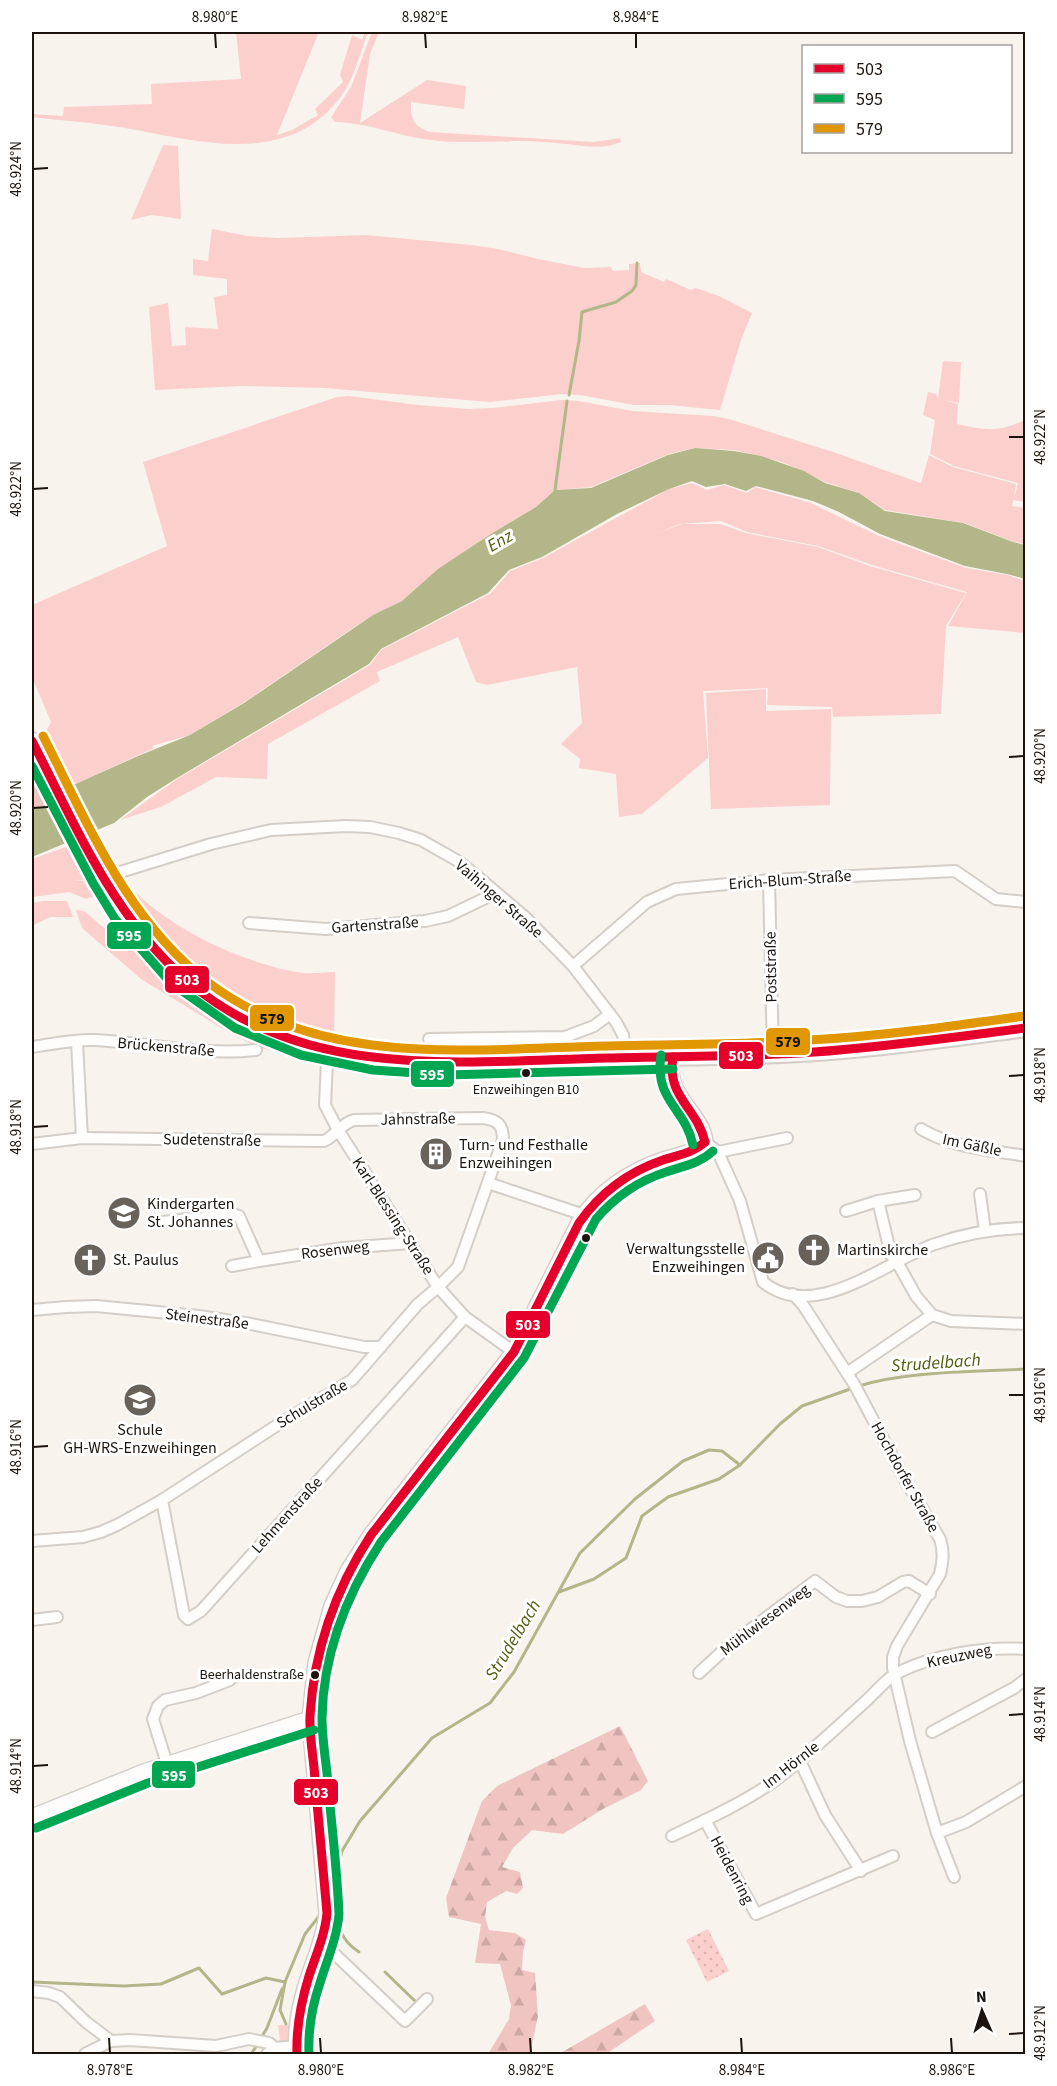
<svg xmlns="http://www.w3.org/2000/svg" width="1057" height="2086" font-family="'Source Sans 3',sans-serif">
<defs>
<pattern id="forest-firs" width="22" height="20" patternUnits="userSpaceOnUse" patternTransform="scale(1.5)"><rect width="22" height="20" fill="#f0c5c1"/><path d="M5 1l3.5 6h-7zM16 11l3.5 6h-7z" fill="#cda8a5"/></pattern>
<pattern id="park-dots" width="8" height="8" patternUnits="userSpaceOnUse" patternTransform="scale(1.5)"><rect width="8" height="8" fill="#fbd0cc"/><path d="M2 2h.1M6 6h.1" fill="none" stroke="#d7b2ae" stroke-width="1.8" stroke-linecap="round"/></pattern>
</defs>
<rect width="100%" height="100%" fill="#f9f3ee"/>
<g fill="#fbd0cc">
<path d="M236,32h83l-42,103 15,-5 26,-15 -3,-6 28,-27 -3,-7 12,-40 10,5 3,-8h3c-7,18 -14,47 -26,63 -51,71 -138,48 -211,34 -33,-6 -66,-8 -99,-12v-3l31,2 1,-9 88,-3 -1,-20 90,-5z"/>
<path d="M372,32h7l-9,22 -10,69 67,-43 39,6 -2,23 -53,-7c-1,16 3,25 19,30l164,10 26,-4 1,4c-22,10 -52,1 -77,0 -38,-3 -76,3 -114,-2 -33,-4 -60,-17 -95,-18l-4,-5 20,-30z"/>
<path d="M163,145l15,1 3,73 -30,-4 -20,5z"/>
<path d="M212,229l36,7 30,2 89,-3 104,10 27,4 45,11 42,8 26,-1 2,4 16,-1v-6l11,-1 1,9 23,10 2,-3 25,11 5,-2 23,8 33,17 -11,27 -21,70 -51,-5h-35l-54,-10 -18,-1 -72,8 -166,-14 -83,-2 -86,4 -6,-83 19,-4 4,43 14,-1 -1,-18 33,2 -4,-32 13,-2v-16l-34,-4v-16l15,2z"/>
<path d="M943,361l18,1 -2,41 -14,-3 13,4 -1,20c29,6 40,9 68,-4v82l-12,-2 -1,6 13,2v36l-11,-2 -50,-19 -79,-13 -26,-17 -34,-11 -43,-20 -48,-12 -40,-2 -25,6 -78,33 -36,3 -19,17 -45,27 -89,67 -29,14 -23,15 -107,73 -53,32 -38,11 2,2 -83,38 -27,-51 7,-13 -19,-45v-72l135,-59 -24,-84 194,-65 12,-1 69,9 51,4 24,-1 69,-8 17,1 53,10 81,5 16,3 104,33 88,31 8,-28 24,12 63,17 -2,14 4,-15 -64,-17 -24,-12 5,-34 -12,-5 5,-23 8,2 2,4z"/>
<path d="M692,483l15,7 17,-5 23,8 8,-6 56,16 68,33 87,32 42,7 17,6v52l-77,-7 19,-34 -92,-26 -57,-20 -71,-14 -26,-11 -41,3 -23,9 25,-9h38l26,9 72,14 52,19 96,27 -20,33 -5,88 -108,3 -1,-10 -65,-2 1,-17 -65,3 5,67 -66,56 -23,3 -3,-43 -37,-6 1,-9 -19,-15 21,-21 -5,-56 -90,18 -11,-3 -18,-45 -81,35 3,9 -112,63 -1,35 -51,-2 -55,30 -41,13 57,-41 193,-114 11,-15 110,-57 19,-22 33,-13 126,-69z"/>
<path d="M766,689v22l65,-2 -1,96 -119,4 -5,-116z"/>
<path d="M69,846l10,5 11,21 -5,8h-12l13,1 5,-7 7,17 -3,5 -9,3 -17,-7 -37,5v-38z"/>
<path d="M122,879c43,48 117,84 181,94 10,1 22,-1 32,-1l-1,73c-18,-5 -36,-10 -53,-16 -72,-27 -122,-84 -165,-144z"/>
<path d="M43,901h24l6,16h-23l-18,9v-23z"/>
<path d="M76,910l8,1 38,32 19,10 31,31 43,30 64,34v4l-19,-4 -29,-14 -90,-55 -59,-51z"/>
<path d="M324,1948l5,5c-12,31 -25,67 -21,101h-26l-4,-29 27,1z"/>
</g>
<g fill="url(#forest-firs)">
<path d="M32,761l21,41 -21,8z"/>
<path d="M620,1726l28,55 -7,9 -38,19 -40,25 -31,-4 -19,18 -11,19 18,5 3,16 -6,6 -11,-3 -19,11 -2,15 4,13 26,3 11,7 -3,12 -1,18 13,3 3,43 -8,38h-42l21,-35 2,-14 -11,-41 -25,-1 6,-39 -32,-7 -3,-19 36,-97 15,-15z"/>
<path d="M645,2004l10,17 -49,33h-47z"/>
</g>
<path fill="url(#park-dots)" d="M708,1929l21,42 -22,11 -21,-42z"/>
<path fill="#b2b688" d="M695,448l39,3 27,5 43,15 21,12 34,10 26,18 78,12 50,19 12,3v34l-18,-5 -42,-8 -85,-32 -41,-22 -26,-11 -57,-15 -10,5 -21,-7 -19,3 -14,-6 -23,8 -52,25 -75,43 -33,13 -21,23 -107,56 -12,15 -192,114 -30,19 -33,26 -82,34v-47l21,-8 18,-16 67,-30 52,-21 54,-32 129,-88 29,-14 36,-32 53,-35 45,-27 19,-17 36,-2 77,-33z"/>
<path fill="#f9f3ee" d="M70,783l26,51 -21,10 -23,-44z"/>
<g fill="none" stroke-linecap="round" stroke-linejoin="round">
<g stroke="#b2b688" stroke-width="3">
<path d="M569,395l10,-54 3,-29 34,-10 16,-11 4,-6 1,-22"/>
<path d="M556,494l-1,-4 12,-89"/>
<path d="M859,1386c48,-15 115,-14 167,-17"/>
<path d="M559,1592l35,-13 32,-21 16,-42 26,-19 51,-18 21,-14 40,-41 22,-18 51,-18"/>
<path d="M332,1894l10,-43 18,-30 72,-83 58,-35 24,-31 66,-119 55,-54 48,-38 26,-11 13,1 18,14"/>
<path d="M333,1894c3,25 4,44 26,58"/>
<path d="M385,1972l31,30"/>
<path d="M32,1982l92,4 37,-2 38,-16 23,26 44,-16 19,4v1"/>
<path d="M286,2024l-6,-14 5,-28 20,-48 15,-19"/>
<path d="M261,2038l6,-10 15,-39"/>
<path d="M251,2054l7,-10"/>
</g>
<g stroke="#d5cec8" stroke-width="14">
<g id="street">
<path d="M104,877l107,-33 60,-14 75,-4 24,1 29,6 22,7 37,21 20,16 47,40 48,49 43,56 7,13 3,23"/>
<path d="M769,880l4,174"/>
<path d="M249,923l77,6 99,-8 23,-5 48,-23"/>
<path d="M573,966l74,-64 29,-13 93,-9 186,-9 41,28 30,3"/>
<path d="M429,1039l136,-2 29,-11 16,-12"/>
<path d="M77,1042l5,96"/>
<path d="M32,1047c20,-3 43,-8 63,-7 54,3 107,16 161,10"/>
<path d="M330,1051l-3,10 -2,44 13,25 100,157 27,30 49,35"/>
<path d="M921,1129c32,19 69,21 105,27"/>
<path d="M705,1142l13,10 22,49 23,81c51,42 123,-21 172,-38 29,-10 59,-16 91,-16"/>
<path d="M32,1144l50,-6 242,3c13,-6 16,-17 30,-21l129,-2c15,2 20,7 20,22l-45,127 -20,20 -20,17 -66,76 -73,44 -117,76 -45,25 -16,7 -18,5 -51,4"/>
<path d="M718,1152l69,-14"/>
<path d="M488,1183l96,32"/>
<path d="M980,1194l5,37"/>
<path d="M915,1195l-37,6 13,54 6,7 19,34 16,19 19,6 75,3"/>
<path d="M846,1211l32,-10"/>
<path d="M163,1222l69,-8 7,2 20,45 84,-13 68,-5"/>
<path d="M232,1266l27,-5"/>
<path d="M793,1294l10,11 51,79 50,94 36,61c4,12 3,22 0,35l-43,72 -4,11v11l17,73 27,92 17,44"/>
<path d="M32,1310l34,-3 30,-1 103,10 52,8 113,23h17"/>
<path d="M847,1373l85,-58"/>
<path d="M162,1500l22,115 4,4 13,-8 264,-294"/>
<path d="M32,1620l25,-3"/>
<path d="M699,1673l28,-26 88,-66 21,16 11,4h15l16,-4 25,-15 6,-1 21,13"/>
<path d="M932,1732l82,-44 12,-9"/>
<path d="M800,1761l25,54 36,56"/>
<path d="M167,1764l-14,-45 5,-13 7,-6 31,-7 34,-13"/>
<path d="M705,1820l51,94 137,-58"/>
<path d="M937,1833l29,-11 60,-36"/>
<path d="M672,1836c36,-17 73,-34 105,-57 31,-24 60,-52 89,-78 10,-9 20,-22 31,-28 36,-18 88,-27 129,-24"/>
<path d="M321,1941l84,80 22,-22"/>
<path d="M32,1991l17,2 11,4 26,25 25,19"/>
<path d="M85,2054l26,-13 19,-1 86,6 33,-7 20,4 6,5"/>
<path d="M267,2054l8,-6 21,-2"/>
</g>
</g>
<g stroke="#d5cec8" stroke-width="18">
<g id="secondary">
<path d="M32,1817l112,-45 166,-53"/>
<path d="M297,2054c-3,-34 8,-68 20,-100 4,-14 9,-26 10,-41l-17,-194 6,-56 16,-57 16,-35 23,-36 143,-183 65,-129c18,-30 51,-52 84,-63 15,-5 31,-6 42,-18 -2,-29 -44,-48 -32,-85"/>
</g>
</g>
<g stroke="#d5cec8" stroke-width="20">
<path id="primary" d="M32,741c44,84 81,178 155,240 36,31 81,54 127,66 93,23 192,14 287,11 80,-2 161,-1 242,-8 61,-5 122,-14 183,-22"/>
</g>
<use href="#street" stroke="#fefdfc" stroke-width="10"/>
<use href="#secondary" stroke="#fefdfc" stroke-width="15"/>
<use href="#primary" stroke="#fefdfc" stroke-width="16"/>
<g stroke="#fff" stroke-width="14">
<g id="bus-1">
<path d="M32,741c46,89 86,188 169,251 116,89 268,69 406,66 69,-2 138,-1 207,-6 71,-5 141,-15 212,-24"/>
<path d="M673,1057c-7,40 24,50 32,85"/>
<path d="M297,2054c-1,-27 4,-52 12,-78 7,-21 16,-41 18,-63 -4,-44 -8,-89 -12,-133 -1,-21 -6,-43 -5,-64 4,-66 25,-126 61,-181l143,-183 65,-129c21,-30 49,-51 84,-63 15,-5 30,-7 42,-18"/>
</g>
</g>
<g stroke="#fff" stroke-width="14">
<g id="bus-2">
<path d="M32,766l61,117 22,36 56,64 64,45 66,27 72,15 73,5 227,-6"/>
<path d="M661,1055c-7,46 24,52 32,90"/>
<path d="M36,1828l112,-45 166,-53"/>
<path d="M309,2054c-1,-25 3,-48 11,-71 7,-23 17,-45 19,-69 -2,-47 -8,-94 -12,-141 -2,-18 -5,-37 -5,-55 1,-64 25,-124 59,-176l143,-184 72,-139c19,-22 42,-38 70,-47 17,-6 33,-8 47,-21"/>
</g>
</g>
<g stroke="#fff" stroke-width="14">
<path id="bus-3" d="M43,736c45,88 85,186 166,247 114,86 262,66 396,63 68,-2 137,-1 205,-6 72,-4 143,-14 214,-24"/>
</g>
<use href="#bus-1" stroke="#e4002b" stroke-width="9"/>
<use href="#bus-2" stroke="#00a651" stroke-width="9"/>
<use href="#bus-3" stroke="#e19701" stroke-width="9"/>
</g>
<path fill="none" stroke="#1c140c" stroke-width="2" d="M215,33l1,15M425,33l1,15M636,33v15M33,169l15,-1M1009,437h15M33,489l15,-1M1009,757l15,-1M33,808l15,-1M1009,1076l15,-1M33,1127l15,-1M1009,1395h15M33,1447l15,-1M1009,1715l15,-1M33,1766l15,-1M1009,2034l15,-1M109,2038l1,15M320,2038l1,15M530,2038l1,15M741,2038l1,15M951,2038l1,15"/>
<defs>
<g id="building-disc" transform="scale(1.725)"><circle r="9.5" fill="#69625b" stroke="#fff"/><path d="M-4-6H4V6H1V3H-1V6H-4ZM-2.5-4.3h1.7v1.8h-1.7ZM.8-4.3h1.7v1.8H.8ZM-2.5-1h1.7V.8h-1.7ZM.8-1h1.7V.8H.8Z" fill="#fff"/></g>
<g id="school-disc" transform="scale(1.725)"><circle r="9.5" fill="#69625b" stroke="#fff"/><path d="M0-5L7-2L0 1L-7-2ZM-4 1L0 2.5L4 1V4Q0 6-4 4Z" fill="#fff"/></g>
<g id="church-disc" transform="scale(1.725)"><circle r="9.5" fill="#69625b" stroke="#fff"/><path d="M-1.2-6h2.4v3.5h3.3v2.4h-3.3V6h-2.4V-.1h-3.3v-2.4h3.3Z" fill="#fff"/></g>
<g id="civic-disc" transform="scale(1.725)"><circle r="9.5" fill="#69625b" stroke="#fff"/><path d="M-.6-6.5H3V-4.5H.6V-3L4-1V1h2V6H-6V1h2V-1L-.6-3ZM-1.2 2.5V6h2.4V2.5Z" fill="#fff"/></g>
</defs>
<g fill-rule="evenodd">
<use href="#building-disc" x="436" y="1154"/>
<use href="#school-disc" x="124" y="1213"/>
<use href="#church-disc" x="814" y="1250"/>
<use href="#civic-disc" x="768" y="1258"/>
<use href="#church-disc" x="90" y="1260"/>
<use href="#school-disc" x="140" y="1400"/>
</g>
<g fill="#1c140c" stroke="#fff" stroke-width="2">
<circle cx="526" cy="1073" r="5"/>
<circle cx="586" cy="1238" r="5"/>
<circle cx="315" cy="1675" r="5"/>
</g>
<g text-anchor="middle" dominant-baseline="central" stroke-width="6" stroke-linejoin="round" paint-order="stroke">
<g font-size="14" fill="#1c140c" stroke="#fff">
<text x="526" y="1090">Enzweihingen B10</text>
<text x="304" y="1675" text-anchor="end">Beerhaldenstraße</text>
</g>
<g font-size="16" fill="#1c140c" stroke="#fff">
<text transform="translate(790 880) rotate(-4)">Erich-Blum-Straße</text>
<text transform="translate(499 899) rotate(41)">Vaihinger Straße</text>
<text transform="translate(375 925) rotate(-4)">Gartenstraße</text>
<text transform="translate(771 967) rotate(-91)">Poststraße</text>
<text transform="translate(166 1047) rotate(5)">Brückenstraße</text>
<text transform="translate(418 1119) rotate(-1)">Jahnstraße</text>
<text transform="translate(212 1140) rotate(1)">Sudetenstraße</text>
<text transform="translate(972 1145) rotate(12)">Im Gäßle</text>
<text transform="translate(393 1216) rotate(57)">Karl-Blessing-Straße</text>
<text transform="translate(335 1250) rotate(-7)">Rosenweg</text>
<text transform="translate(207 1319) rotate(7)">Steinestraße</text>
<text transform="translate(312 1404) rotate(-31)">Schulstraße</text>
<text transform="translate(905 1477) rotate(61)">Hochdorfer Straße</text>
<text transform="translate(287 1515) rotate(-48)">Lehmenstraße</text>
<text transform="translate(765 1620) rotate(-37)">Mühlwiesenweg</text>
<text transform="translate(959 1656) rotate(-12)">Kreuzweg</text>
<text transform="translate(791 1765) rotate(-38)">Im Hörnle</text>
<text transform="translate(732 1870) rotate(62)">Heidenring</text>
</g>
<g font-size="16" fill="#1c140c" stroke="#fff" text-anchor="start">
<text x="459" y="1145">Turn- und Festhalle<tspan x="459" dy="18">Enzweihingen</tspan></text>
<text x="147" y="1204">Kindergarten<tspan x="147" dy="18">St. Johannes</tspan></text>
<text x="745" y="1249" text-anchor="end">Verwaltungsstelle<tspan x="745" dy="18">Enzweihingen</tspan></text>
<text x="837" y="1250">Martinskirche</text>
<text x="113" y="1260">St. Paulus</text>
<text x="140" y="1430" text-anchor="middle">Schule<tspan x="140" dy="18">GH-WRS-Enzweihingen</tspan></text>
</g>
<g font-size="18" font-style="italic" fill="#545b10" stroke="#fff">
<text transform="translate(500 541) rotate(-30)">Enz</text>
<text transform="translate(936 1363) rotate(-4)">Strudelbach</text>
<text transform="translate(513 1640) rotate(-59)">Strudelbach</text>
</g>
</g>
<g stroke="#fff" stroke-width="2">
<rect x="106" y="921" width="46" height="29" rx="6" fill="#00a651"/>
<rect x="164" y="965" width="46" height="29" rx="6" fill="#e4002b"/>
<rect x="249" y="1004" width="46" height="28" rx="6" fill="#e19701"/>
<rect x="765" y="1027" width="46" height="29" rx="6" fill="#e19701"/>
<rect x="718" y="1041" width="46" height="29" rx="6" fill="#e4002b"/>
<rect x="410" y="1060" width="45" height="28" rx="6" fill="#00a651"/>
<rect x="505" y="1310" width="46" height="29" rx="6" fill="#e4002b"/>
<rect x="151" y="1760" width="45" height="29" rx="6" fill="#00a651"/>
<rect x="293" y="1778" width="46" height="28" rx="6" fill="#e4002b"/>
</g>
<g font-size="16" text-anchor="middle" font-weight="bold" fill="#fff">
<text x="129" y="941">595</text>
<text x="187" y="985">503</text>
<text x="741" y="1061">503</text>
<text x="432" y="1080">595</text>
<text x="528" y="1330">503</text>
<text x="174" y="1781">595</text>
<text x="316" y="1798">503</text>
</g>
<g font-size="16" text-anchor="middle" font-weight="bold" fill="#111">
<text x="272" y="1024">579</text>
<text x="788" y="1047">579</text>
</g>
<rect width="1057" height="2086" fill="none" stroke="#ffffff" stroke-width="66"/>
<rect x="802" y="45" width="210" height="108" fill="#ffffff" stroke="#a4a19e" stroke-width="1.5"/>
<rect x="814" y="64" width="30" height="9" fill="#e4002b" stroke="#a4a19e" stroke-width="1.5"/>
<text x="856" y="75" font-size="18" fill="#1c140c">503</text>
<rect x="814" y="94" width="30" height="9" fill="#00a651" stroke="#a4a19e" stroke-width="1.5"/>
<text x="856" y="105" font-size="18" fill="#1c140c">595</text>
<rect x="814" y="124" width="30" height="9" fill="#e19701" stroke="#a4a19e" stroke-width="1.5"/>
<text x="856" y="135" font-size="18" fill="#1c140c">579</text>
<g transform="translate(982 2011) rotate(357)" stroke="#ffffff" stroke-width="4.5" paint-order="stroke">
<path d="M0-4.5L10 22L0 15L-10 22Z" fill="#1c140c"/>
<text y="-9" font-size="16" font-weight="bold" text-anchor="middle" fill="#1c140c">N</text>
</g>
<rect x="33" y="33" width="991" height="2020" fill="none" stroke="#1c140c" stroke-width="2"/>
<g font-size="15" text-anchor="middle" fill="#1c140c">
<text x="215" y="22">8.980°E</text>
<text x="425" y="22">8.982°E</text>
<text x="636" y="22">8.984°E</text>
<text transform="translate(16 169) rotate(-90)" y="5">48.924°N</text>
<text transform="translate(1040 437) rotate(-90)" y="5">48.922°N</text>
<text transform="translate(16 489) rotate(-90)" y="5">48.922°N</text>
<text transform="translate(1040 756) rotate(-90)" y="5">48.920°N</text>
<text transform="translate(16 808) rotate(-90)" y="5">48.920°N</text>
<text transform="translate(1040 1075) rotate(-90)" y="5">48.918°N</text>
<text transform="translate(16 1127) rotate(-90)" y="5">48.918°N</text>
<text transform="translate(1040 1395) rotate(-90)" y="5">48.916°N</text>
<text transform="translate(16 1447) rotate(-90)" y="5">48.916°N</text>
<text transform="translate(1040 1714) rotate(-90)" y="5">48.914°N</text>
<text transform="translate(16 1766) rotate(-90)" y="5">48.914°N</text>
<text transform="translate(1040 2033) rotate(-90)" y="5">48.912°N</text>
<text x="110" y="2075">8.978°E</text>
<text x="321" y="2075">8.980°E</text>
<text x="531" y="2075">8.982°E</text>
<text x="742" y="2075">8.984°E</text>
<text x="952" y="2075">8.986°E</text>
</g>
</svg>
